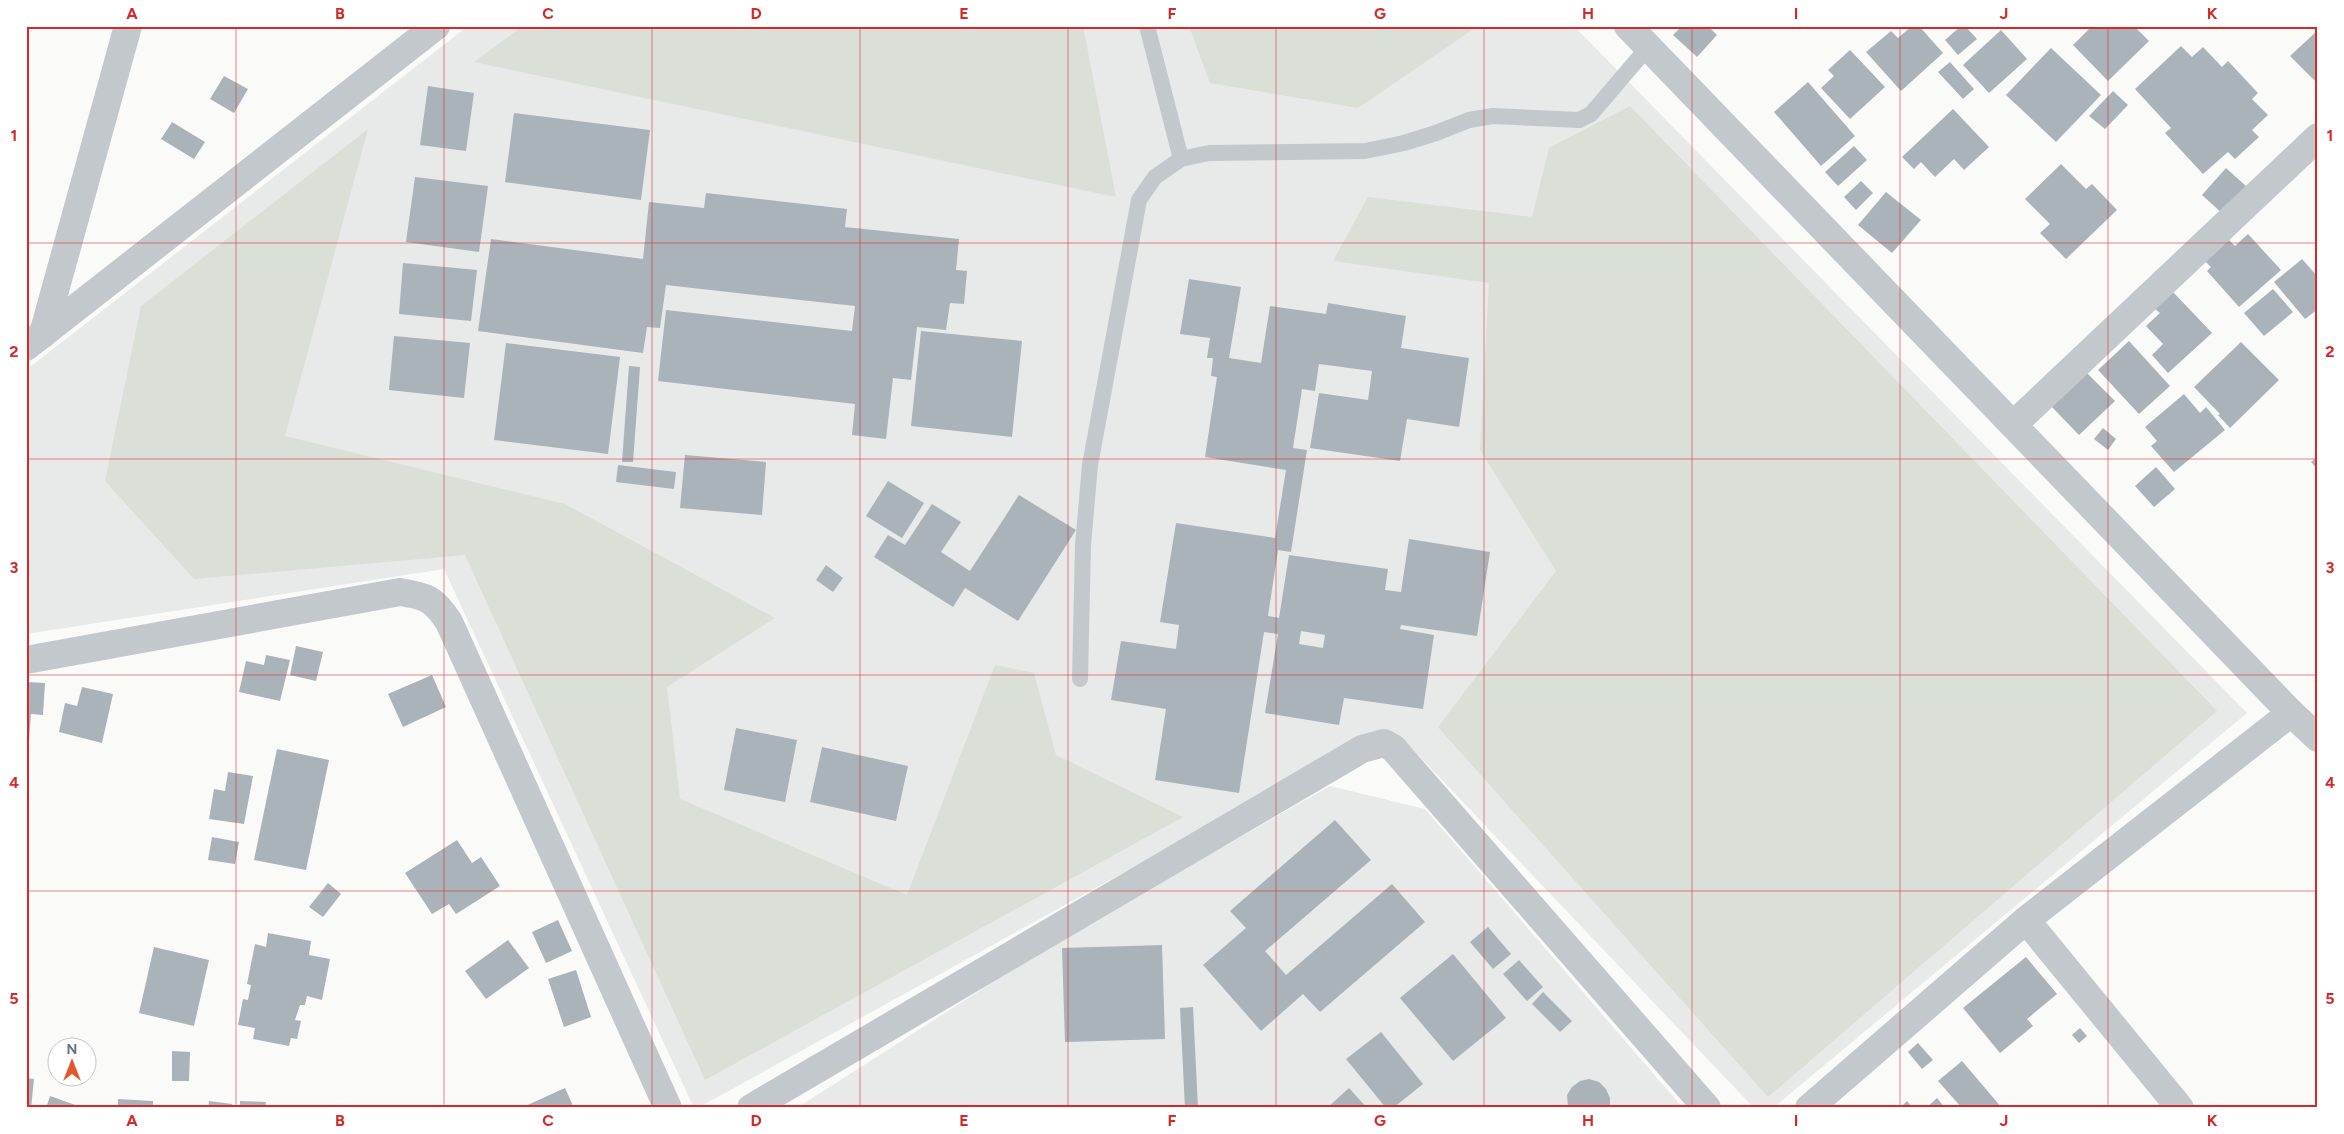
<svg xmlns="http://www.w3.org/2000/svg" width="2344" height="1134" font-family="Figtree,sans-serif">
<rect width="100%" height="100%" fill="#fafaf8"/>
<g fill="#e8e9e9">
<path d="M468,26h1106l673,687 -474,395h-19l-351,-369 -29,-5 -676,374h-4l-250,-539 -418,65v-264z"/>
<path d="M1330,786l95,23 258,299h-886l260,-167z"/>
</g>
<g fill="#dadfd7">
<path d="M523,26h560l33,171 -642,-135z"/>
<path d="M1189,26h347l-61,2 -117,80 -148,-25z"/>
<path d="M1630,106l587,605 -449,386 -330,-370 118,-156 -76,-121 9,-167 -156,-22 35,-64 164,20 17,-69z"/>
<path d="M368,129l-83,307 280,68 210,114 -108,69 13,112 227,96 88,-230 39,8 22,82 127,62 -478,263 -240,-525 -271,24 -89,-98 36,-175z"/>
</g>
<g fill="#aab3b9" fill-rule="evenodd">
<path d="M1682,26h26l9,9 -20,22 -24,-22z"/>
<path d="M1912,26h7l24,27 -42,38 -35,-39 25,-21 7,7z"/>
<path d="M1961,26h4l12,13 -19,16 -13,-15z"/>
<path d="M2092,26h13l4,3 3,-3h22l15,15 -41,40 -35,-36z"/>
<path d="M2001,30l26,29 -38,34 -26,-28z"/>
<path d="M2318,30v54l-28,-28z"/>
<path d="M2181,46l11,11 11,-10 19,20 6,-6 30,32 -6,6 16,16 -16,15 7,7 -24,22 -7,-7 -25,22 -38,-41 6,-5 -36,-39z"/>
<path d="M2051,48l50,47 -45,47 -50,-47z"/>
<path d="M1850,50l35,37 -35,32 -29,-31 13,-12 -6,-6z"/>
<path d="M1950,62l24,27 -11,10 -25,-27z"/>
<path d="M224,76l24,13 -14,24 -24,-14z"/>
<path d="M1808,82l47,54 -34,30 -47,-54z"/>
<path d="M428,86l46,7 -8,58 -46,-6z"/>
<path d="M2113,91l15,14 -23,24 -16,-13z"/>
<path d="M1953,109l36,38 -25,23 -10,-11 -19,18 -14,-15 -7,7 -12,-12z"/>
<path d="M514,113l136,17 -9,70 -136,-18z"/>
<path d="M172,122l33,20 -11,17 -33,-20z"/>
<path d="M1854,146l13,14 -29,26 -13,-14z"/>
<path d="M2061,164l25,25 6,-5 25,26 -51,49 -26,-26 10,-9 -25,-25z"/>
<path d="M2226,168l21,19 -24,27 -21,-19z"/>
<path d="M415,177l73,9 -9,66 -73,-10z"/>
<path d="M1861,181l12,12 -17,17 -12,-13z"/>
<path d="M1886,192l35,28 -29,33 -34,-28z"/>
<path d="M706,193l141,16 -2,18 114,12 -3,31 11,1 -3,33 -14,-1 -4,27 -29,-3 -6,53 -18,-2 -7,61 -34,-4 3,-31 -197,-23 8,-71 186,21 3,-25 -189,-21 -6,43 -13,-1 -4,26 -165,-22 13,-92 152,20 6,-57 55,6z"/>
<path d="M2248,234l33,36 -42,37 -32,-36 4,-4 -7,-7 24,-21 7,7z"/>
<path d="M2302,259l16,18v32l-13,10 -31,-37z"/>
<path d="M403,263l74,7 -6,51 -72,-7z"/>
<path d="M1189,279l52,8 -12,71 32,5 9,-57 56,8 2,-11 78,13 -5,32 68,10 -10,69 -52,-8 -7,42 -90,-13 9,-55 49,7 4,-29 -53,-7 -4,27 -13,-2 -9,59 14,2 -16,102 -13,-2 -10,66 11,2 10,-63 99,14 -3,21 16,2 8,-53 81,13 -13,84 -76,-11 -1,4 34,6 -11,74 -79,-11 -5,27 -74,-12 13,-79 -14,-2 -25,161 -84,-13 11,-71 -55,-9 10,-59 55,8 3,-24 -19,-3 16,-99 99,15 11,-68 -81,-13 12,-80 -6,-1 2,-18h-6l3,-20 -30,-4zM1301,631l24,4 -2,13 -24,-4z"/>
<path d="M2273,289l20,23 -29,24 -20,-23z"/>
<path d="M2173,292l39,41 -44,40 -16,-18 11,-11 -17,-18 14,-13 -5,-4z"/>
<path d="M921,331l101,10 -10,96 -101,-11z"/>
<path d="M394,336l76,7 -6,55 -75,-8z"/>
<path d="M2129,341l41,45 -31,28 -41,-44z"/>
<path d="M2241,342l38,38 -49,48 -12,-13 2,-1 -26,-27z"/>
<path d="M506,343l114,14 -12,97 -114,-14z"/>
<path d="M629,366l11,1 -7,95h-11z"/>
<path d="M2087,373l28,28 -36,34 -28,-29z"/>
<path d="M2184,394l16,19 6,-6 19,23 -51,42 -23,-26 6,-5 -12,-14z"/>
<path d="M2103,428l13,11 -8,11 -14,-11z"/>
<path d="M685,455l81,7 -4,53 -82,-7z"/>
<path d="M2318,456v14l-7,-8z"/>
<path d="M618,465l58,7 -2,17 -58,-7z"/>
<path d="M2156,467l19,22 -21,18 -19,-21z"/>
<path d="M888,481l36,22 -22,35 -36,-22z"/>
<path d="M1019,495l57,35 -58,91 -53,-33 -12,19 -79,-50 14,-22 17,10 27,-41 29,18 -20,30 29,19z"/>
<path d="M826,565l17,13 -10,14 -17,-12z"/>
<path d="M296,646l27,6 -7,29 -26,-6z"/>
<path d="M266,655l24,5 -10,41 -41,-9 7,-31 18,4z"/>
<path d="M432,675l14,32 -43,20 -15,-33z"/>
<path d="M26,682l19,1 -2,32 -12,-1 -3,40h-2z"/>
<path d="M82,687l31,7 -11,49 -43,-11 6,-29 12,3z"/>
<path d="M736,728l61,12 -12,62 -61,-12z"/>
<path d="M822,747l86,19 -12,55 -86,-19z"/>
<path d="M277,749l52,11 -23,110 -52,-10z"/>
<path d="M228,772l25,4 -9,48 -35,-5 5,-30 11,2z"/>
<path d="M1335,820l36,40 -106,91 21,24 106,-91 33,38 -105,90 -17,-18 -42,37 -58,-66 43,-37 -16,-17z"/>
<path d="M212,837l27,5 -4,22 -27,-4z"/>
<path d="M457,840l15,23 9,-6 19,29 -44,28 -7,-10 -17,10 -27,-41z"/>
<path d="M328,883l13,11 -18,23 -14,-10z"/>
<path d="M558,920l14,31 -26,12 -14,-31z"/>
<path d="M1488,927l23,27 -18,15 -23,-27z"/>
<path d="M268,933l43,8 -2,14 21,4 -8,41 -15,-4 -2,9h-5l-5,15 6,1 -4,18 -6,-1 -2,8 -36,-7 2,-11 -17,-3 5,-26 5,1 3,-15 -4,-1 8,-40 11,3z"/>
<path d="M508,940l21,28 -43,31 -21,-28z"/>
<path d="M1162,945l3,94 -100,3 -3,-94z"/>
<path d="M154,947l55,13 -15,66 -55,-13z"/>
<path d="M1453,954l53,64 -53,43 -53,-63z"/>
<path d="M2026,957l31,37 -30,25 6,7 -33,27 -37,-45z"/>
<path d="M1519,960l24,27 -16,14 -24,-27z"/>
<path d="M576,970l15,47 -27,10 -16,-48z"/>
<path d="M1543,992l29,29 -12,11 -28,-28z"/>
<path d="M1193,1007l5,101h-13l-5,-100z"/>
<path d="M2080,1028l7,8 -8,7 -7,-8z"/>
<path d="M1381,1032l42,52 -30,24h-7l-40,-49z"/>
<path d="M1918,1043l15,17 -11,9 -14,-17z"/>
<path d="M172,1051l18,1 -1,29h-17z"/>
<path d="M1962,1061l40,47h-40l-24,-27z"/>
<path d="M26,1078l8,1 -3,29h-5z"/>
<path d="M1589,1079l10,3 7,7 4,9v10h-42l-1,-13 5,-8 8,-6z"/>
<path d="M565,1088l9,20h-53z"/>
<path d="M1349,1088l18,20h-40z"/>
<path d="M50,1096l31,11v1h-35z"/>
<path d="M1937,1098l8,10h-19z"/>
<path d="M118,1099l35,2v7h-35z"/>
<path d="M209,1101l23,3v4h-24z"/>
<path d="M240,1101l26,1 -1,6h-25z"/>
<path d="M1907,1101l6,7h-13z"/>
</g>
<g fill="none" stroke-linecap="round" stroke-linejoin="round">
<g stroke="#c3c8cc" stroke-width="16">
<path d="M1147,26l34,133 28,-6 156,-2 39,-8 32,-10 33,-13 24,-4 86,4 12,-6 58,-68"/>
<path d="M1080,679l3,-134 7,-80 49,-265 16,-23 26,-18"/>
</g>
<g stroke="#c3c8cc" stroke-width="28">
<path d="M1628,26l663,687 27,25"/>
<path d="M43,334l85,-308"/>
<path d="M26,347l410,-321"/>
<path d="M2013,425l305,-288"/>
<path d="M26,660l374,-68c27,4 34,7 49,30l219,486"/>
<path d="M2026,920l154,188"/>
<path d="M751,1108l611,-359 22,-6 9,5 314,360"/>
<path d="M1809,1108l217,-188 265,-207"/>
</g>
</g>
<path fill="none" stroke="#d62828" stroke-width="1" stroke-opacity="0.55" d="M236,26v1082M444,26v1082M652,26v1082M860,26v1082M1068,26v1082M1276,26v1082M1484,26v1082M1692,26v1082M1900,26v1082M2108,26v1082M26,243h2292M26,459h2292M26,675h2292M26,891h2292"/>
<rect width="2344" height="1134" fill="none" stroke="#ffffff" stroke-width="55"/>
<g transform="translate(72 1062)"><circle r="24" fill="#ffffff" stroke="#c1c8cd"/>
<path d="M0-4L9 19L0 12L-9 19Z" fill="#e4572e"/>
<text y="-8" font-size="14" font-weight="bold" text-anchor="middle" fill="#657683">N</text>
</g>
<rect x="28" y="28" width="2288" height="1078" fill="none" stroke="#d62828" stroke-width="2"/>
<g font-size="16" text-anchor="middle" font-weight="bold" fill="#d62828">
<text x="132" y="19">A</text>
<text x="340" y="19">B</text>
<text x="548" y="19">C</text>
<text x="756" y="19">D</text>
<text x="964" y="19">E</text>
<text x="1172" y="19">F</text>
<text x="1380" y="19">G</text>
<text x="1588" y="19">H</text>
<text x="1796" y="19">I</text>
<text x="2004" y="19">J</text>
<text x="2212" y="19">K</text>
<text x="14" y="141">1</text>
<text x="2330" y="141">1</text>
<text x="14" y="357">2</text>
<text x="2330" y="357">2</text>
<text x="14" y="573">3</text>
<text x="2330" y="573">3</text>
<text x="14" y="788">4</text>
<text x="2330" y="788">4</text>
<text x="14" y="1004">5</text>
<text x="2330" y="1004">5</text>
<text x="132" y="1126">A</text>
<text x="340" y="1126">B</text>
<text x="548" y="1126">C</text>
<text x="756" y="1126">D</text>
<text x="964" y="1126">E</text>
<text x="1172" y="1126">F</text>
<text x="1380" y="1126">G</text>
<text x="1588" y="1126">H</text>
<text x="1796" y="1126">I</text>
<text x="2004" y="1126">J</text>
<text x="2212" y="1126">K</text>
</g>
</svg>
